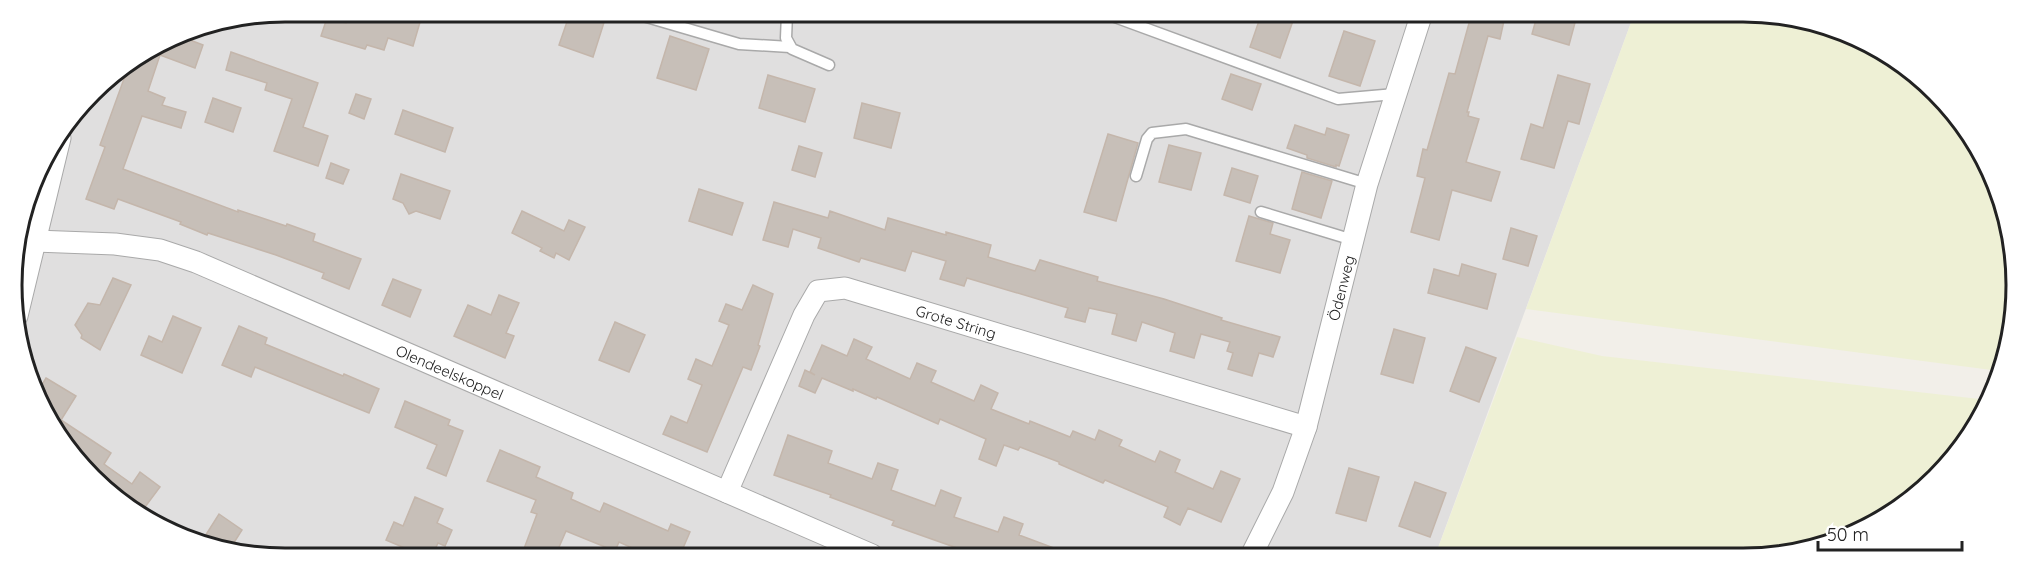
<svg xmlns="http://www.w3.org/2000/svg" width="2028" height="571" font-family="Quicksand,sans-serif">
<rect width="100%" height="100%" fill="#f2efe9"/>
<path fill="#e0dfdf" d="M285,12l1348,5 -198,539 -1203,-2 -98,-41 -66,-61 -47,-95 -8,-90 27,-103 65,-84 76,-47z"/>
<g fill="#eef0d5">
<path d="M1633,17h163l98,41 76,75 41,99v107l-12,32 -473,-62z"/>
<path d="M1517,337l85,19 386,44 -8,22 -57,69 -76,47 -69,19 -343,-1z"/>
</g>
<g fill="#c7bfb8" stroke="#c4b6ab" stroke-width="1.5">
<path d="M349,12h13l32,10 3,-10h26l-10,34 -25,-8 -4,12 -17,-5 -2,4 -44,-13 6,-18 19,5z"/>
<path d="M570,13h37l-14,44 -34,-12z"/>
<path d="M1261,15h34l-15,43 -30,-11z"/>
<path d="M1471,16h34l-5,23 -12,-3 -21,76h2l-1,4 11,3 -13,43 34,10 -9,29 -39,-11 -13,50 -28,-8 14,-54 -8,-2 6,-27 4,1 22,-77 6,1z"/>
<path d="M1537,16h31l8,3 -7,26 -37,-11z"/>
<path d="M1344,31l31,10 -15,45 -31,-10z"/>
<path d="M177,35l26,10 -8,23 -35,-13 -12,36 17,7 -3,7 24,7 -5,16 -39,-12 -19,53 115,43v-2l48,16 1,-2 28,10 -2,7 48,18 -12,30 -27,-11 2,-5 -48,-18 -68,-22 -1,2 -27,-11 1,-2 -63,-23 -4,10 -28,-10 19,-52 -5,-2 29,-80z"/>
<path d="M670,36l39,13 -13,41 -39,-12z"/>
<path d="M231,52l87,31 -15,44 25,9 -10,30 -44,-15 18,-52 -27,-9 2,-7 -41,-13z"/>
<path d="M1231,74l30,10 -9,26 -30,-11z"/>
<path d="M768,75l47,14 -10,33 -46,-14z"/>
<path d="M1558,75l32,9 -11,40 -11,-3 -14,47 -33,-9 10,-35 12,4z"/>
<path d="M356,94l15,5 -7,20 -15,-6z"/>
<path d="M213,98l28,10 -8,24 -28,-10z"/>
<path d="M862,103l38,10 -9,35 -37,-10z"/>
<path d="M403,110l50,18 -8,24 -50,-18z"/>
<path d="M1295,125l30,10 2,-7 22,7 -10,31 -3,-1v2l-29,-9v-3l-20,-7z"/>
<path d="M1108,134l30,9 -22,78 -32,-9z"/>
<path d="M1169,145l32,8 -10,37 -32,-8z"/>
<path d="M799,146l23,7 -7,24 -23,-7z"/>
<path d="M331,163l18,7 -6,14 -17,-6z"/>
<path d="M1232,168l26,8 -8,27 -26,-8z"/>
<path d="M1302,172l30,9 -11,37 -29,-9z"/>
<path d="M401,174l49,17 -10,28 -24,-8 -7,3 -6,-11 -10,-4z"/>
<path d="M699,189l44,14 -11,32 -43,-14z"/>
<path d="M774,202l54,16 2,-7 55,19 3,-12 58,17v-3l45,13 -3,12 47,14 5,-11 58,17 -1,4 67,18 58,19 -1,2 59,17 -7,20 -14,-4 -7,23 -24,-7 5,-16 -6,-2 3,-9 -29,-8 -7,24 -24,-7 5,-18 -33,-11 -6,19 -24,-7 5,-20 -28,-6 -4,14 -20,-5 3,-9 -17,-5 -84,-25 -3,8 -24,-7 6,-18 -34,-10 -7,20 -44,-13 -2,4 -41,-14 3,-10 -28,-9 -5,18 -25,-7z"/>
<path d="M522,211l42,20 5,-11 16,7 -16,33 -13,-7 -2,5 -14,-7 2,-3 -30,-15z"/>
<path d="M1249,216l24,7 -3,11 20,6 -10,33 -44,-12z"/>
<path d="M1511,228l26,8 -9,30 -25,-7z"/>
<path d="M1462,264l34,10 -9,35 -59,-16 6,-24 25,7z"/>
<path d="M113,278l18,7 -31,65 -19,-12 1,-3 -7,-10 13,-22 12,2z"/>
<path d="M393,279l28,11 -11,27 -28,-12z"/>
<path d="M753,285l20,9 -15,51 2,1 -9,24 -8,-3 -36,85 -44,-18 8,-18 16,7 15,-38 -14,-6 8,-20 16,7 17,-41 -10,-4 7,-17 16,6z"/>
<path d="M499,295l20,8 -13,30 8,3 -9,22 -51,-22 14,-31 23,10z"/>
<path d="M173,316l28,12 -19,45 -41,-18 8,-19 13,6z"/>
<path d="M615,322l30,13 -16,37 -30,-12z"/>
<path d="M239,326l28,12 -2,6 78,32 1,-2 35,15 -10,24 -114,-46 -4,10 -29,-12z"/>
<path d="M1394,329l31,9 -12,45 -32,-9z"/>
<path d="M854,339l18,8 -6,12 44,20 7,-16 19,8 -5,11 43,19 7,-16 17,8 -7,16 38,15 1,-3 40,16 3,-6 22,9 4,-10 23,10 -3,6 36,16 5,-11 20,9 -5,12 38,17 8,-18 19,8 -19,43 -33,-14 -8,17 -16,-8 4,-10 -63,-27 -2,3 -44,-19v-2l-39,-15 -2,3 -14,-5 -8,21 -17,-7 7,-20 -46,-20 -2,5 -61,-27 -1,2 -23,-10v2l-31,-13 -7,15 -16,-7 6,-16 10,5 -5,-3 12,-27 25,11z"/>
<path d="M1466,347l30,11 -17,44 -29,-11z"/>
<path d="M46,378l30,18 -15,24 50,33 -7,11 28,20 8,-12 20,15 -21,28 -5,-2 -66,-61 -30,-61z"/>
<path d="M405,401l45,19 -2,5 15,6 -17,45 -19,-8 10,-23 -42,-18z"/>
<path d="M788,435l44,16 -4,12 44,16 6,-16 20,7 -7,20 44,16 6,-16 20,8 -7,19 44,15 6,-15 19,7 -4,11 51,19 -1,1h-101l-13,-4 2,-3 -65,-23 2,-4 -64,-24 1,-2 -57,-20z"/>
<path d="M500,450l40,17 -4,10 37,16 -2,6 29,13 4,-9 64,28 3,-7 19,8 -10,23h-32l-29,-13 -4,9 -49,-20 -10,23h-34l15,-40 -6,-2 5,-12 -49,-19z"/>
<path d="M1349,468l30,9 -13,44 -30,-8z"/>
<path d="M1415,482l31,11 -16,44 -31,-11z"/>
<path d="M415,497l28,12 -6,14 15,7 -7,16 -7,-3 -5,11h-14l-33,-14 8,-18 9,4z"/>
<path d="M219,514l23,16 -14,22 -26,-11z"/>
</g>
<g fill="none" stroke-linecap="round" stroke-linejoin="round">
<g stroke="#a9a9a9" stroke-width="13">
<g id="service">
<path d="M633,13l106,31 51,3"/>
<path d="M787,14l-1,24 6,11 37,16"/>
<path d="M1112,16l226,83 57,-5"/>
<path d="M1136,176l11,-37 5,-6 34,-4 181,55"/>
<path d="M1261,212l92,28"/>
</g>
</g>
<g stroke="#a9a9a9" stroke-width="23">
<g id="minor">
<path id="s1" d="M35,241l80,3 45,6 36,12 676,293"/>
<path d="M17,316l43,-178"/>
<path id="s2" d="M727,492l77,-177 14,-24 27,-3 461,139"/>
<path id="s3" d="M1251,556l32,-64 23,-65 61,-243 54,-168"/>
</g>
</g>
<use href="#service" stroke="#fff" stroke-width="10"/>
<use href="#minor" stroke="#fff" stroke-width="21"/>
</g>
<g text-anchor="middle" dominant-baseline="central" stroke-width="6" stroke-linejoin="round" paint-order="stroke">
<g font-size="15" fill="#222" stroke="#fff">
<text stroke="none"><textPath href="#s3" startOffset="284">Ödenweg</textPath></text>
<text stroke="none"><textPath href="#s2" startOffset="364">Grote String</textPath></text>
<text stroke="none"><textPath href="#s1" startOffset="440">Olendeelskoppel</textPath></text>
</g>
</g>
<path d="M0 0H2028V571H0ZM285 22H1743A263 263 0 0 1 2006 285V285A263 263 0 0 1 1743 548H285A263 263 0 0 1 22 285V285A263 263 0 0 1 285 22Z" fill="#fff" fill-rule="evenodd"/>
<path fill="none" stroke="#222" stroke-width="3" d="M285 22H1743A263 263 0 0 1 2006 285V285A263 263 0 0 1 1743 548H285A263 263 0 0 1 22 285V285A263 263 0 0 1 285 22Z"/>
<path d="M1818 541v9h144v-9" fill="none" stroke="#222222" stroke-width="3"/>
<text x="1827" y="541" font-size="18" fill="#222222" stroke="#ffffff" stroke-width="4.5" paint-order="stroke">50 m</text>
</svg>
